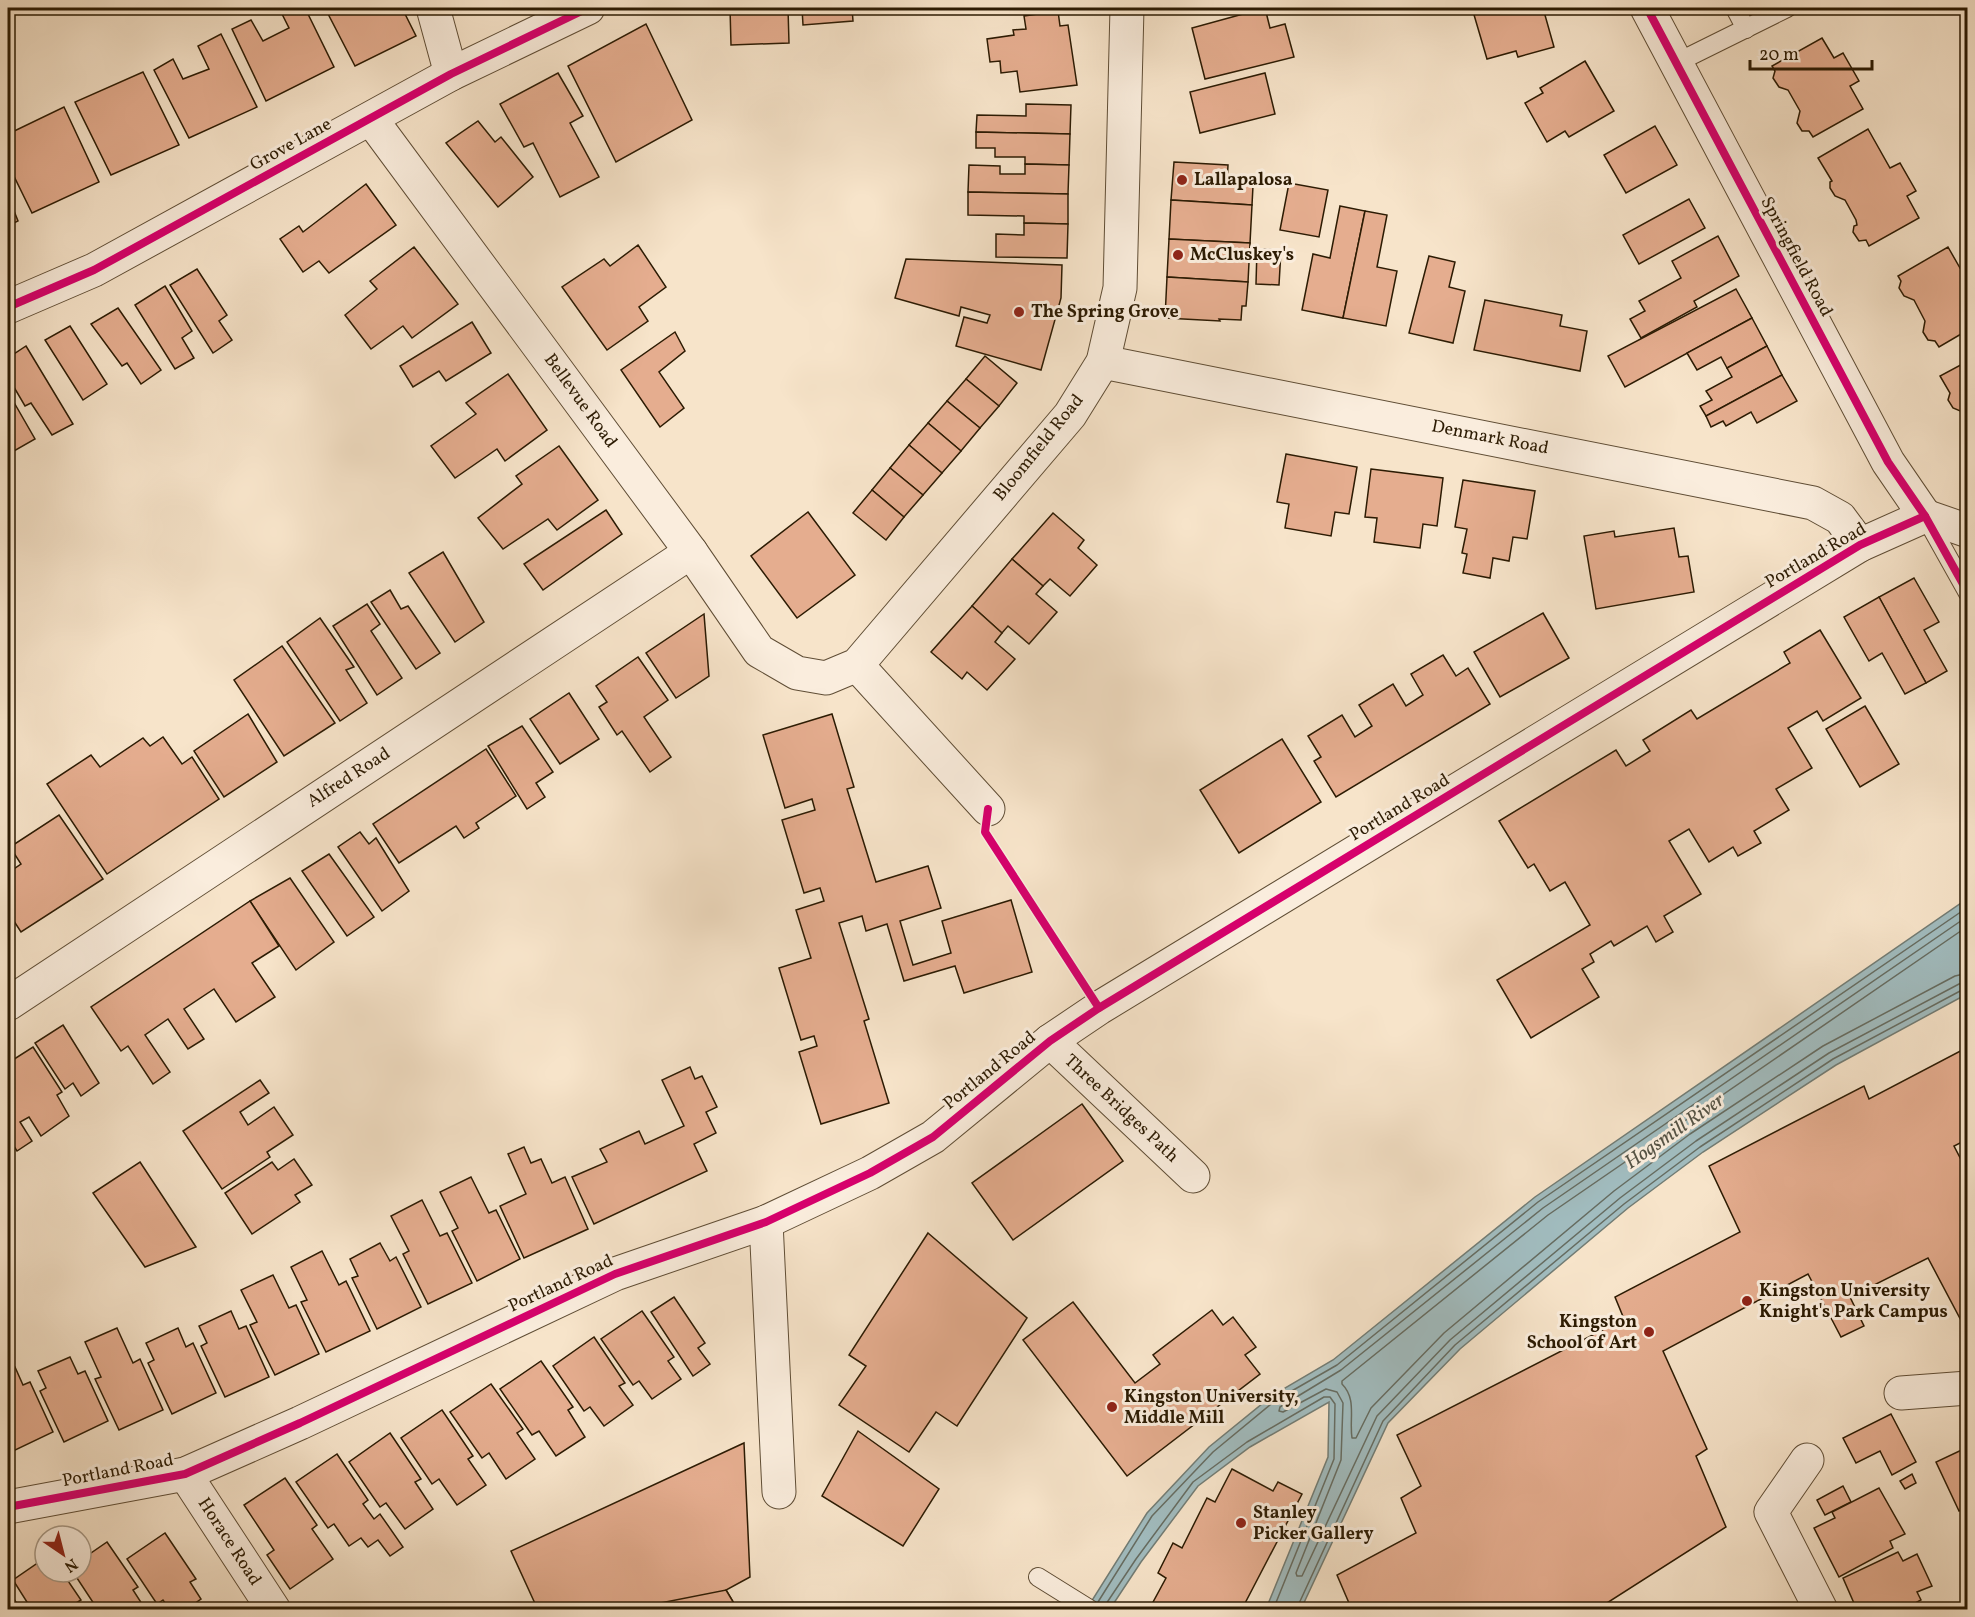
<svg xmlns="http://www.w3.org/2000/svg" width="1975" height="1617" font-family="Vollkorn,serif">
<rect width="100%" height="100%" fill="#f7e4ca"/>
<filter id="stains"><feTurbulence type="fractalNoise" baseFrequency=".00333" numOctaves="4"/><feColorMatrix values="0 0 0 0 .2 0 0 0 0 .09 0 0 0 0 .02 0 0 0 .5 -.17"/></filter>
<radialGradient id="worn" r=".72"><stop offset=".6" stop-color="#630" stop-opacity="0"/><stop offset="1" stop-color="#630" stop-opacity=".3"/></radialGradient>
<path fill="#a1bcbf" stroke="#727c74" stroke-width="1.5" d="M1967,899v95l-131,71 -133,87 -75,56 -168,141 -72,74 -87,186h-35l62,-152 1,-55 -79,45 -52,39 -57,76 -31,47 -24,1 61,-97 62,-66 64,-52 60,-35 202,-163z"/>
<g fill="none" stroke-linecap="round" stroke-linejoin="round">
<g stroke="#666c61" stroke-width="1.5">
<path d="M1968,916l-425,292 -202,162 -61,37 -1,4 4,1 43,-23 11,3 6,11 -2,57 -45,113 1,3h5l75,-160 73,-76 170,-142 76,-57 133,-88 130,-69 9,-2"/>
<path d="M1968,926l-420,289 -206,166v3c15,15 7,35 10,54h4l15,-30 73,-75 170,-142 76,-57 133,-88 132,-70 13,-3"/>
<path d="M1098,1602l54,-86 61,-64 63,-52 61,-35 201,-163 430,-295"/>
<path d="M1106,1610v-6l30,-45 57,-77 54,-40 77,-45h6l5,7 -1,55 -61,151"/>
<path d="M1296,1610l87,-189 72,-76 169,-141 76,-57 133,-88 129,-69h6"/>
</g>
</g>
<g fill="#e5ad8f" stroke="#2c1b03" stroke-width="1.5">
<path d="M279,8h26l29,59 -68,34 -34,-72 19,-9 12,21 26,-13z"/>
<path d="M325,8h77l14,28 -61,30z"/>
<path d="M730,8h58l1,35 -58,2z"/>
<path d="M802,8h50l1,13 -50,4z"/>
<path d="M1003,8h42l-41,5z"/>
<path d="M1265,8l5,20 15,-4 9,33 -89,22 -13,-51z"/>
<path d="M1472,8h71l11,39 -36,10 -2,-6 -29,8z"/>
<path d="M1058,11l2,15 8,-1 9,60 -57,7 -3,-21 -16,2 -1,-12 -10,1 -3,-23 27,-4 -1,-5 13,-1 -2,-13z"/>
<path d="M646,24l46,96 -76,42 -48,-96z"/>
<path d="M221,34l36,73 -68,31 -35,-68 19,-11 10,20 26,-10 -11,-23z"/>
<path d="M1822,38l12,20 9,-5 16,28 -9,5 13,23 -50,28 -4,-6h-7l-5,-8 3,-12 -12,-21 -9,-3 -6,-9 2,-7 -3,-5z"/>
<path d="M1585,61l29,50 -45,26 -4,-6 -18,11 -22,-39 18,-10 -3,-5z"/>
<path d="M143,72l36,73 -68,30 -36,-73z"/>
<path d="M558,73l25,43 -13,7 29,54 -39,20 -27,-54 -9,4 -24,-43z"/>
<path d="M1265,73l10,41 -75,19 -10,-41z"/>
<path d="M1026,104l45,1 -1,29 -94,-2 1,-17 49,1z"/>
<path d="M64,107l35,75 -67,31 -24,-49v-30z"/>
<path d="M478,121l17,21 6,-5 32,40 -35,30 -52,-64z"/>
<path d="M1655,126l22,39 -51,28 -22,-38z"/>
<path d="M1868,129l22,39 10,-5 16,28 -9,5 12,22 -50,28 -3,-6 -7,1 -6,-9 1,-6 3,-1 -1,-5 -11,-20 -10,-4 -5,-8v-6l2,-1 -14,-23z"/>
<path d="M976,132l94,2 -1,31 -44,-1v-7h-30v-9h-19z"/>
<path d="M1174,162l54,3 -1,19 26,2 -1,19 -81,-5z"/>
<path d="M1025,164l44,1 -1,29 -100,-2 1,-27 31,1v8h25z"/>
<path d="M1289,183l39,7 -9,47 -39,-7z"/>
<path d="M366,184l30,41 -67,48 -10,-12 -16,11 -23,-33 19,-13 4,6z"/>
<path d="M968,192l100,2v30l-44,-1v-7l-56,-1z"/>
<path d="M8,196l10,25 -10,5z"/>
<path d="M1689,199l16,29 -66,36 -16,-29z"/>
<path d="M1171,200l81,5 -2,38 -81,-4z"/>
<path d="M1340,206l25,5 -22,107 -41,-8 11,-56 17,4z"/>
<path d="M1365,211l22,4 -10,52 20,4 -11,55 -43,-8z"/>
<path d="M1024,223l44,1 -1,34 -71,-1v-23l28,1z"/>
<path d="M1718,236l21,40 -45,25 3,6 -56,31 -11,-19 15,-8 -6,-10 42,-23 -9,-17z"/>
<path d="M1169,239l81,4 -2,39 -81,-5z"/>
<path d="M638,245l28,42 -27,20 9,14 -41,29 -45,-63 42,-28 6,7z"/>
<path d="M414,247l44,57 -46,34 -9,-12 -32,23 -26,-34 32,-26 -7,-8z"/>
<path d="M1948,247l12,21 8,-5v67l-29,17 -4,-6 -7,-1 -5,-8 2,-11 -11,-21 -10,-4 -5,-8 2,-7 -3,-5z"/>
<path d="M1257,249l24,1 -2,35 -23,-1z"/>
<path d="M1429,256l26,6 -6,25 16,4 -12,52 -44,-10z"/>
<path d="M906,259l156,6 -1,33 -20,72 -85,-24 8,-29 23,6 3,-8 -29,-8 -2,9 -64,-18z"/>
<path d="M197,269l30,46 -8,6 13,19 -19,13 -43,-68z"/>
<path d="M1167,277l81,5 -2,24h-4l-1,14 -22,-1 1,2 -55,-3z"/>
<path d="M165,286l27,45 -10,7 12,20 -19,11 -40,-64z"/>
<path d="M1736,289l16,29 -127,69 -17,-31z"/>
<path d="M1485,300l77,15 -2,11 27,5 -7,40 -106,-21z"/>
<path d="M118,308l43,62 -20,14 -14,-21 -5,3 -31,-42z"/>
<path d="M1752,318l15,28 -40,22 -6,-11 -24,13 -10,-17z"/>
<path d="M472,322l19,31 -45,28 -7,-10 -26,16 -13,-21z"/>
<path d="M70,326l37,58 -24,16 -38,-60z"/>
<path d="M675,332l10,19 -26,21 25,36 -24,19 -39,-57z"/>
<path d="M26,346l47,78 -21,11 -21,-32 -6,3 -17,-29v-19z"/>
<path d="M1767,346l15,29 -76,41 -6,-10 12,-6 -6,-9 26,-14 -5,-9z"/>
<path d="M985,356l32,27 -18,23 -33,-27z"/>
<path d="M1968,361v59l-5,-8 -10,-4 -5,-8 2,-7 -10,-17z"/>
<path d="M508,374l39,56 -42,31 -8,-12 -42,29 -24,-32 45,-32 -10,-11z"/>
<path d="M1782,375l15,26 -40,22 -6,-11 -25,14 -3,-5 -12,6 -5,-11z"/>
<path d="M966,379l33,27 -19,22 -33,-27z"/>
<path d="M8,392l27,47 -21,12 -6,-11z"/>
<path d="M947,401l33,27 -19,23 -33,-28z"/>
<path d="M928,423l33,28 -19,22 -33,-28z"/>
<path d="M909,445l33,28 -19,22 -33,-27z"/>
<path d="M559,446l39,54 -41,30 -9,-11 -45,30 -25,-31 44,-34 -6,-8z"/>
<path d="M1286,454l71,13 -8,47 -14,-2 -4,24 -46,-8 4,-24 -12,-2z"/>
<path d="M890,468l33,27 -19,22 -32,-27z"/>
<path d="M1371,469l72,9 -6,48 -14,-2 -3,24 -46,-6 3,-24 -12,-1z"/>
<path d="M1463,480l72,11 -8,48 -14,-2 -4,24 -16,-3 -3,20 -27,-5 4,-19 -5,-1 5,-24 -12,-2z"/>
<path d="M872,490l32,27 -18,23 -33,-27z"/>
<path d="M606,510l16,24 -79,56 -19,-26z"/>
<path d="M808,512l47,63 -58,43 -46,-62z"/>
<path d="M1053,513l31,27 -6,8 19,17 -27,31 -20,-17 -7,7 -31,-27z"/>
<path d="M1674,528l5,29 9,-1 6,36 -98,17 -12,-73 30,-5 1,6z"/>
<path d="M443,552l41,70 -29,20 -46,-69z"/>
<path d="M1012,559l31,27 -7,8 21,18 -28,32 -21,-18 -6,7 -30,-27z"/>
<path d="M1914,578l25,44 -15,8 23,41 -21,12 -47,-86z"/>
<path d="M390,590l11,19 7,-3 32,47 -24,16 -45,-67z"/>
<path d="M1879,597l47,86 -21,11 -23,-41 -13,8 -25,-44z"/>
<path d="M367,604l13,20 -9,7 31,47 -25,17 -44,-69z"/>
<path d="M972,606l30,27 -7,9 20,17 -28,31 -20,-18 -5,7 -31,-27z"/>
<path d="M1543,613l26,45 -69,39 -26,-45z"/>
<path d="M704,614l5,62 -33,22 -30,-45z"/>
<path d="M320,618l34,49 -8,3 21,33 -27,18 -53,-79z"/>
<path d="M1820,630l41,68 -38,23 -6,-10 -29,17 24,40 -36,21 13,21 -35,21 7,12 -23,13 -5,-9 -24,15 -20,-33 -20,12 32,53 -37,22 9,16 -17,10 -9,-16 -33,20 -3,-5 -21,13 4,8 -12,7 17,28 -68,41 -34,-58 93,-55 -25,-43 -15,9 -16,-27 -6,4 -29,-47 117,-71 10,16 24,-15 -7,-11 48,-30 6,9 93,-56 -6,-11z"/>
<path d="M282,646l53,77 -51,33 -50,-76z"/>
<path d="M1443,655l13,21 12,-8 22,36 -154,93 -22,-36 7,-4 -13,-21 34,-21 13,22 17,-11 -13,-21 34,-21 13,22 17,-11 -12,-21z"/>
<path d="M638,657l30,43 -24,17 27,40 -21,15 -28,-41 -5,4 -18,-28 8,-5 -11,-16z"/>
<path d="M569,693l30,46 -39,25 -30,-45z"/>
<path d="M1865,706l34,58 -39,23 -34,-58z"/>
<path d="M248,714l29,48 -53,35 -30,-46z"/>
<path d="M832,714l22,73 -7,2 29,93 52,-16 13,42 -41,13 13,44 38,-12 -9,-32 69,-21 21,72 -68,21 -9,-27 -51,15 -17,-57 -21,7 -4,-15 -23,7 30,96 -5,2 25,82 -68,21 -22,-72 18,-6 -3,-10 -13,4 -22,-72 32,-10 -15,-48 28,-9 -4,-13 -16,5 -22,-73 33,-10 -3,-11 -27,9 -22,-73z"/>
<path d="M522,726l31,46 -17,11 9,14 -18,12 -39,-63z"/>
<path d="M163,737l19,27 10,-7 27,42 -112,75 -60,-90 44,-29 9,12 43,-29 7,8z"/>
<path d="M1282,739l39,63 -82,51 -39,-63z"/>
<path d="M486,749l30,47 -40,27 3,5 -15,10 -8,-12 -57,37 -26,-39z"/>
<path d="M59,815l44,64 -82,53 -13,-20v-39l13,-9 -11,-17z"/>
<path d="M360,832l9,12 7,-6 33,53 -27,20 -44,-64z"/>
<path d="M329,854l45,63 -27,19 -45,-65z"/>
<path d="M290,878l44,64 -38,28 -46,-69z"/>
<path d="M250,901l29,45 -27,17 23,34 -39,25 -22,-33 -30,20 20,30 -16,10 -20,-30 -23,16 25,37 -17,12 -25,-38 -7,5 -30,-44z"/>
<path d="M63,1025l36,58 -18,13 -8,-13 -8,6 -30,-46z"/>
<path d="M33,1047l29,45 -5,3 12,21 -28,20 -12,-19 -9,5 12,19 -15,10 -9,-14v-74z"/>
<path d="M1968,1047v92l-14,7 14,27v151l-4,2 -36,-68 -78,39 14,29 -23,11 -33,-63 -145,77 44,98 -11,7 30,71 -130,83h-244l-15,-35 79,-42 -15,-35 20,-12 -24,-51 227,-116 -9,-22 125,-65 -31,-66 155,-80 5,13z"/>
<path d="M690,1067l5,12 7,-3 15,31 -11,5 10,21 -22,11 13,27 -113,53 -22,-47 35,-15 -7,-13 39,-18 6,13 39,-18 -22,-46z"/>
<path d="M260,1080l9,13 -29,19 8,13 26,-18 19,28 -26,17 3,5 -48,32 -39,-58z"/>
<path d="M1082,1104l41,57 -110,79 -41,-57z"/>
<path d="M524,1147l7,16 10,-4 11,24 13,-6 23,52 -64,29 -24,-52 26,-12 -18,-40z"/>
<path d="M294,1159l18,26 -17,10 5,7 -48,32 -27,-41 47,-31 6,8z"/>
<path d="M140,1162l56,85 -51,20 -52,-74z"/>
<path d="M471,1177l18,36 7,-3 24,49 -43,22 -25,-50 6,-3 -18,-36z"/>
<path d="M422,1200l18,36 7,-3 25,50 -44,21 -25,-50 6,-3 -18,-35z"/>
<path d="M928,1233l99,85 -70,108 -21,-14 -27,40 -70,-47 27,-39 -17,-11z"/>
<path d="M380,1243l10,18 6,-4 25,50 -44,22 -25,-51 6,-2 -8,-17z"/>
<path d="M322,1251l17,34 7,-4 24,50 -44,21 -25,-50 6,-2 -16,-33z"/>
<path d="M273,1275l16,33 7,-3 23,49 -44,21 -25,-50 7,-3 -16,-32z"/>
<path d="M674,1297l31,46 -7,5 12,16 -17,12 -42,-64z"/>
<path d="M1073,1302l62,81 25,-19 -7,-9 59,-45 11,15 10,-8 23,30 -11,8 15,19 -133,102 -104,-136z"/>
<path d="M231,1311l8,18 7,-3 23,51 -44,20 -24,-51 6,-3 -8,-17z"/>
<path d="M642,1311l32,46 -6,4 13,18 -29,20 -13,-18 -6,4 -32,-46z"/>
<path d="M117,1328l16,35 7,-4 23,51 -44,20 -24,-51 6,-2 -16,-35z"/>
<path d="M178,1328l8,19 7,-4 23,50 -44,21 -24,-51 6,-3 -8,-17z"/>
<path d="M594,1337l31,46 -6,3 14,19 -29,21 -14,-19 -6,4 -31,-45z"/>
<path d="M70,1357l8,17 7,-3 23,50 -44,21 -24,-51 6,-3 -8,-17z"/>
<path d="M541,1361l32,46 -5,3 17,27 -29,19 -17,-25 -7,4 -32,-46z"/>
<path d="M15,1367l8,18 7,-3 23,50 -44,21 -1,-4v-79z"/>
<path d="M491,1384l32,45 -6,4 18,26 -29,20 -17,-26 -7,5 -32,-46z"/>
<path d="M442,1410l31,46 -5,3 18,26 -29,20 -18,-26 -7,5 -31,-46z"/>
<path d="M1891,1414l25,48 -24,13 -12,-24 -24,12 -13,-25z"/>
<path d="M858,1431l81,58 -36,57 -81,-50z"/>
<path d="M390,1433l31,46 -6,3 18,27 -28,20 -19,-26 -6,4 -31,-45z"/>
<path d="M744,1443l6,134 -24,13 12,20h-200l-27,-59z"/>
<path d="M1968,1447v66l-3,-5 -6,3 -23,-49z"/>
<path d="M337,1454l31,46 -5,4 11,15 6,-5 23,33 -13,9 -12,-16 -10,7 -7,-9 -12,8 -15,-22 -6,4 -32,-46z"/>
<path d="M1232,1469l41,22 5,-9 24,12 -59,113 -4,-2 -2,5h-75l-10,-6 14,-26 -8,-5 15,-30 9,5 25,-50 8,4z"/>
<path d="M1912,1474l4,9 -11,6 -5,-8z"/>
<path d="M285,1478l32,47 -5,4 21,30 -43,30 -23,-34 7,-5 -30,-45z"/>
<path d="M1843,1486l8,16 -26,13 -8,-15z"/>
<path d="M1879,1488l26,46 -15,7 3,7 -54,29 -25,-49 21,-10 -3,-6z"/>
<path d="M165,1533l31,46 -6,3 11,17 -16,11h-15l-7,-10 -6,4 -30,-45z"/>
<path d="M107,1542l31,45 -5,3 11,17 -4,3h-42l-25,-38h8v-12z"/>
<path d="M1898,1552l5,9 14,-7 15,32 -15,6 4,8 -19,10h-45l-14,-32z"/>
<path d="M45,1558v14h17l19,28 -5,3 4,7h-48l-19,-30z"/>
<path d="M8,1590l13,20h-13z"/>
<path d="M726,1590l12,20h-113z"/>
</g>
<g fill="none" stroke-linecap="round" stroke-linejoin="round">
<g stroke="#5f4d35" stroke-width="20">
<g id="service">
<path d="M1735,8l11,21"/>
<path d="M1676,63l111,-55"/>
<path d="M1926,518l42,75"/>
<path d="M1038,1577l53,33"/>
</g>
</g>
<g stroke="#5f4d35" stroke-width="35">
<g id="minor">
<path d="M433,8l18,66"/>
<path d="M1647,8l241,454 37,54"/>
<path d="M371,119l320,433 68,99 38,22 29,5 31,-13 213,-250 33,-53 17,-74 7,-280"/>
<path d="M1103,362l710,141 27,15 20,27"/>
<path d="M1925,516l43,15"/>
<path d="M857,665l131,144"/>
<path d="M8,1004l683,-452"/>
<path d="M1050,1041l143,135"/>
<path d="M766,1222l13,270"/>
<path d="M1901,1393l67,-5"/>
<path d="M1807,1460l-36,52 50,98"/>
<path d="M185,1474l89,136"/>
<path d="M8,1507l177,-33 115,-51 315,-149 151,-52 104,-49 63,-36 117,-96 49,-33 761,-463 65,-29"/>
</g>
</g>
<g stroke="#5f4d35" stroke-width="35">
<path id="tertiary" d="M8,307l86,-37 357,-196 137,-66"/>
</g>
<use href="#service" stroke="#faeddd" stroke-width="18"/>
<use href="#minor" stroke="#faeddd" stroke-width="33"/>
<use href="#tertiary" stroke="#faeddd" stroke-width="33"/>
<g stroke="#faeddd" stroke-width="11">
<g id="cycleway">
<path d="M1647,8l241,454 37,54 43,77"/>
<path d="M8,307l86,-37 357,-196 137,-66"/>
<path d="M988,809l-3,23 114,176"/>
<path d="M8,1507l177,-33 115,-51 315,-149 151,-52 104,-49 63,-36 117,-96 49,-33 761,-463 65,-29"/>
</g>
</g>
<use href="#cycleway" stroke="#d6006c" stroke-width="8"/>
</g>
<g fill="#8f2418" stroke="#faeddd" stroke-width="2">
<circle cx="1182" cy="180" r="6"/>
<circle cx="1178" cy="255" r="6"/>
<circle cx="1019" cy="312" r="6"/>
<circle cx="1747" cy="1301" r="6"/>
<circle cx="1649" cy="1332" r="6"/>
<circle cx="1112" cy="1407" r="6"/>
<circle cx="1241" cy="1523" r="6"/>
</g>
<g text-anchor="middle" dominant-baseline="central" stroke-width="6" stroke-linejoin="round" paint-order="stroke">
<g font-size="18" fill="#2c1b03" stroke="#faeddd">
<text transform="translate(291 145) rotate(-29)">Grove Lane</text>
<text transform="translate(1796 257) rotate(62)">Springfield Road</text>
<text transform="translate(580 401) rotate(54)">Bellevue Road</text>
<text transform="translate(1490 438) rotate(11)">Denmark Road</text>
<text transform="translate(1039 448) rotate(-51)">Bloomfield Road</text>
<text transform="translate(1816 556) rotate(-30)">Portland Road</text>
<text transform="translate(349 778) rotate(-33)">Alfred Road</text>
<text transform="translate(1400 808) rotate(-31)">Portland Road</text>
<text transform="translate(990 1071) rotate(-39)">Portland Road</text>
<text transform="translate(1121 1109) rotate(43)">Three Bridges Path</text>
<text transform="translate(561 1284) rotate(-25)">Portland Road</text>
<text transform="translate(118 1471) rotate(-11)">Portland Road</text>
<text transform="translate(229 1542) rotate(57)">Horace Road</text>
</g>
<g font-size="18" font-weight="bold" fill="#2c1b03" stroke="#faeddd" text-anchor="start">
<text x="1194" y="180">Lallapalosa</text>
<text x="1190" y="255">McCluskey's</text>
<text x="1031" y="312">The Spring Grove</text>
<text x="1759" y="1291">Kingston University<tspan x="1759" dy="21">Knight's Park Campus</tspan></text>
<text x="1637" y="1322" text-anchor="end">Kingston<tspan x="1637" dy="21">School of Art</tspan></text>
<text x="1124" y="1397">Kingston University,<tspan x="1124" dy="21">Middle Mill</tspan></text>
<text x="1253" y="1513">Stanley<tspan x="1253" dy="21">Picker Gallery</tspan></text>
</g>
<g font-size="20" font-style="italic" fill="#555345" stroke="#faeddd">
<text transform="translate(1675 1132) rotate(-35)">Hogsmill River</text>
</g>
</g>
<rect width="1975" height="1617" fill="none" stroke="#f7e4ca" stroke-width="30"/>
<rect x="9" y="9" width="1957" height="1599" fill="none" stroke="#2c1b03" stroke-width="3"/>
<rect x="15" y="15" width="1945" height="1587" fill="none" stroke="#2c1b03" stroke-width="1.5"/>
<g transform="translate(63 1554) rotate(145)"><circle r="28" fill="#faeddd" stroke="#a89986" stroke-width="1.5"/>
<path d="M0-4.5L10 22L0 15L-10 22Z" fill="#8f2418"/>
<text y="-9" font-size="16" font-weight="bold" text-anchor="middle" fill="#2c1b03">N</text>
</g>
<path d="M1750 60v9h122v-9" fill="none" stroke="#2c1b03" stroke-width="3"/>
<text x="1759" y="60" font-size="18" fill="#2c1b03" stroke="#faeddd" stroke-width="4.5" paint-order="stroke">20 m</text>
<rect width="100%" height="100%" filter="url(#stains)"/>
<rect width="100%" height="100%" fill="url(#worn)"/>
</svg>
